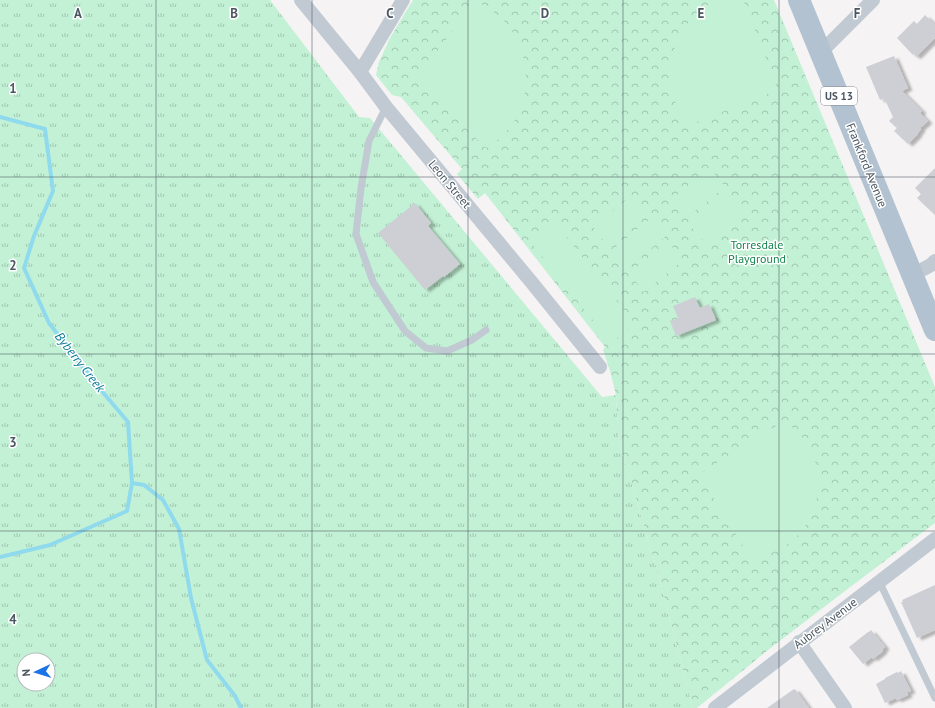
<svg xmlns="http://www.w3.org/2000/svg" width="935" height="708" font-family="'PT Sans',sans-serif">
<defs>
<pattern id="grass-tufts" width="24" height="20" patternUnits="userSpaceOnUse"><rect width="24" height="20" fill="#c3f1d5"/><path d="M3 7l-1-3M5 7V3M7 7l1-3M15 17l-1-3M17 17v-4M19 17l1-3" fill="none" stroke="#a0c6b0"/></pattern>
<pattern id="forest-crowns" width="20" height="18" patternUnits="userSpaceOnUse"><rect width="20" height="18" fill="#c3f1d5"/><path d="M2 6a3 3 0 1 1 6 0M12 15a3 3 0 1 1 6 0" fill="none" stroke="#a0c6b0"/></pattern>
<filter id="shadow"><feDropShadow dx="4.5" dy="2.5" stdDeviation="1" flood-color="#0004"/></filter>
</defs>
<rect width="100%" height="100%" fill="#f5f3f3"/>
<path fill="url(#grass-tufts)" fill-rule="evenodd" d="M0,0h270l89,117 11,1 232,279 14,-2 3,46 39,132 35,135h-693zM24,660h24v24h-24z"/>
<path fill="url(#forest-crowns)" d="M413,0h361l161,387v136l-94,71 -73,56 -71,58h-4l-35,-135 -39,-132 -3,-46 -6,-24 -7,-21 2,-3 -120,-154 -7,6 -21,-25 5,-5 -61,-72 -9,-2 -16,-20 3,-13 11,-24z"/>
<g fill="#c3f1d5">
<path d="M718,0h25l35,90 -89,35c-7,-9 -13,-19 -16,-30 -10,-37 9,-81 45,-95z"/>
<path d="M475,1c12,6 23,13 32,23 25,32 26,79 -2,109 -6,6 -12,11 -19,15l-70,-68z"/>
<path d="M710,168l15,19 -39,31 -15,-18z"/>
<path d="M729,193l15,18 -39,32 -15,-18z"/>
<path d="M632,195l15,19 -40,31 -14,-18z"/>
<path d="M650,219l15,18 -39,32 -15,-18z"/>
<path d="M553,220l82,104 -24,19 -82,-103z"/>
<path d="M668,242l15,18 -39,32 -15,-19z"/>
<path d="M784,421c10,7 19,15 25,26 21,37 5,88 -35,105 -8,3 -16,4 -24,5l-51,-83z"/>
</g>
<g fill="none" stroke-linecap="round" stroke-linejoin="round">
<g stroke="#90daee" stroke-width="4">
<path d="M0,117l45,12 8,62 -19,45 -10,32 25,55 46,60 33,39 4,61 -5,28 -77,34 -50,12"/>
<path d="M132,483l12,2 19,15 16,29 12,69 16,62 28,36 6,12"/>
</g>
</g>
<g fill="#cdcfd5" filter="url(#shadow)">
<path d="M925,15l10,10v13l-19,19 -2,-3 -1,1 -16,-17 17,-17 3,3z"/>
<path d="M894,56l14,32 -6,3 20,20 -2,2 8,8 -8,7 1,1 -4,5h1l-10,10 -14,-13 3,-3 -8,-7 4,-4 -9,-19 -4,2 -14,-33z"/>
<path d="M935,168v47l-18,-17 4,-4 -6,-6z"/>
<path d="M415,203l16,20 -3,3 32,38 -16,13 -1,-1 -18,14 -47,-57z"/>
<path d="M695,297l5,11 9,-4 7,16 -40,16 -6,-15 8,-3 -5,-12z"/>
<path d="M935,585v45l-18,8 -16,-36h2l-1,-2z"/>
<path d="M871,630l14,17 -3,3 1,1 -10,8 -1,-2 -9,7 -14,-17 19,-15h1z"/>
<path d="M901,671l10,20 -4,1 1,3 -11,5 -1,-2 -11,5 -9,-19 9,-5v-1l12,-6 1,1z"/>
<path d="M794,689l1,1v-1l14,19h-42z"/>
</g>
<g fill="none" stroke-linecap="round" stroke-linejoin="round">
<g stroke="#c1cad2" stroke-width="7">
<path d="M386,107l-17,34 -8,47 -5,46 17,48 32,49 21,17 21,3 25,-11 14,-10"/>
<path d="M879,581l56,117"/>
</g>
<g stroke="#c1cad2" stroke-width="14">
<path d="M301,0l59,72 26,35 147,177 67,83"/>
<path d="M821,52l52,-52"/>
<path d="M360,72l43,-72"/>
<path d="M912,275l19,-10 4,-4"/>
<path d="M799,642l46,66"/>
<path d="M715,708l220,-169"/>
</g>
<path stroke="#b3c2d1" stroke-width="22" d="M799,0l136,330"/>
</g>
<path fill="none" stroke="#4a5661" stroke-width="1" stroke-opacity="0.55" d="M156,0v708M312,0v708M468,0v708M623,0v708M779,0v708M0,177h935M0,354h935M0,531h935"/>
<g text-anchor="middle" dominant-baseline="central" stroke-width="3" stroke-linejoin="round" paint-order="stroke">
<rect fill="#fff" stroke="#808990" stroke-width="1" x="821" y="87" width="36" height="18" rx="3"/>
<g font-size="11" font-weight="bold" fill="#4a5661">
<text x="839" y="96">US 13</text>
</g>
<g font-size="12" fill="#4a5661" stroke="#fff">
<text transform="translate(867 165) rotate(68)">Frankford Avenue</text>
<text transform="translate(450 184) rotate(50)">Leon Street</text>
<text transform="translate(825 623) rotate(-37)">Aubrey Avenue</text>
</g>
<g font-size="12" fill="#17864f" stroke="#fff">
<text x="757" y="244">Torresdale<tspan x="757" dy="14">Playground</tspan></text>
</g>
<g font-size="13" font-style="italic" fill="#0c7c9b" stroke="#fff">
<text transform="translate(80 362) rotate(52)">Byberry Creek</text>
</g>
</g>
<g font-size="13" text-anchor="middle" font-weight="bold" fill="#4a5661" stroke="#fff" stroke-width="3" stroke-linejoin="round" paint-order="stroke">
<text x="78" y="18">A</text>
<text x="234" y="18">B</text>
<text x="390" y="18">C</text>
<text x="545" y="18">D</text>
<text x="701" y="18">E</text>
<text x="857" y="18">F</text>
<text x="13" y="93">1</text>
<text x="13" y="270">2</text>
<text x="13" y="447">3</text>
<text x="13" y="624">4</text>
</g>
<g transform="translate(36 672) rotate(266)"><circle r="19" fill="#ffffff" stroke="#b7bbc0"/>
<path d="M0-3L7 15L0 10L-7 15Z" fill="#1a73e8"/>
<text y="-6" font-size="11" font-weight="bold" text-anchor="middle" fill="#4a5661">N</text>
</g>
</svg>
